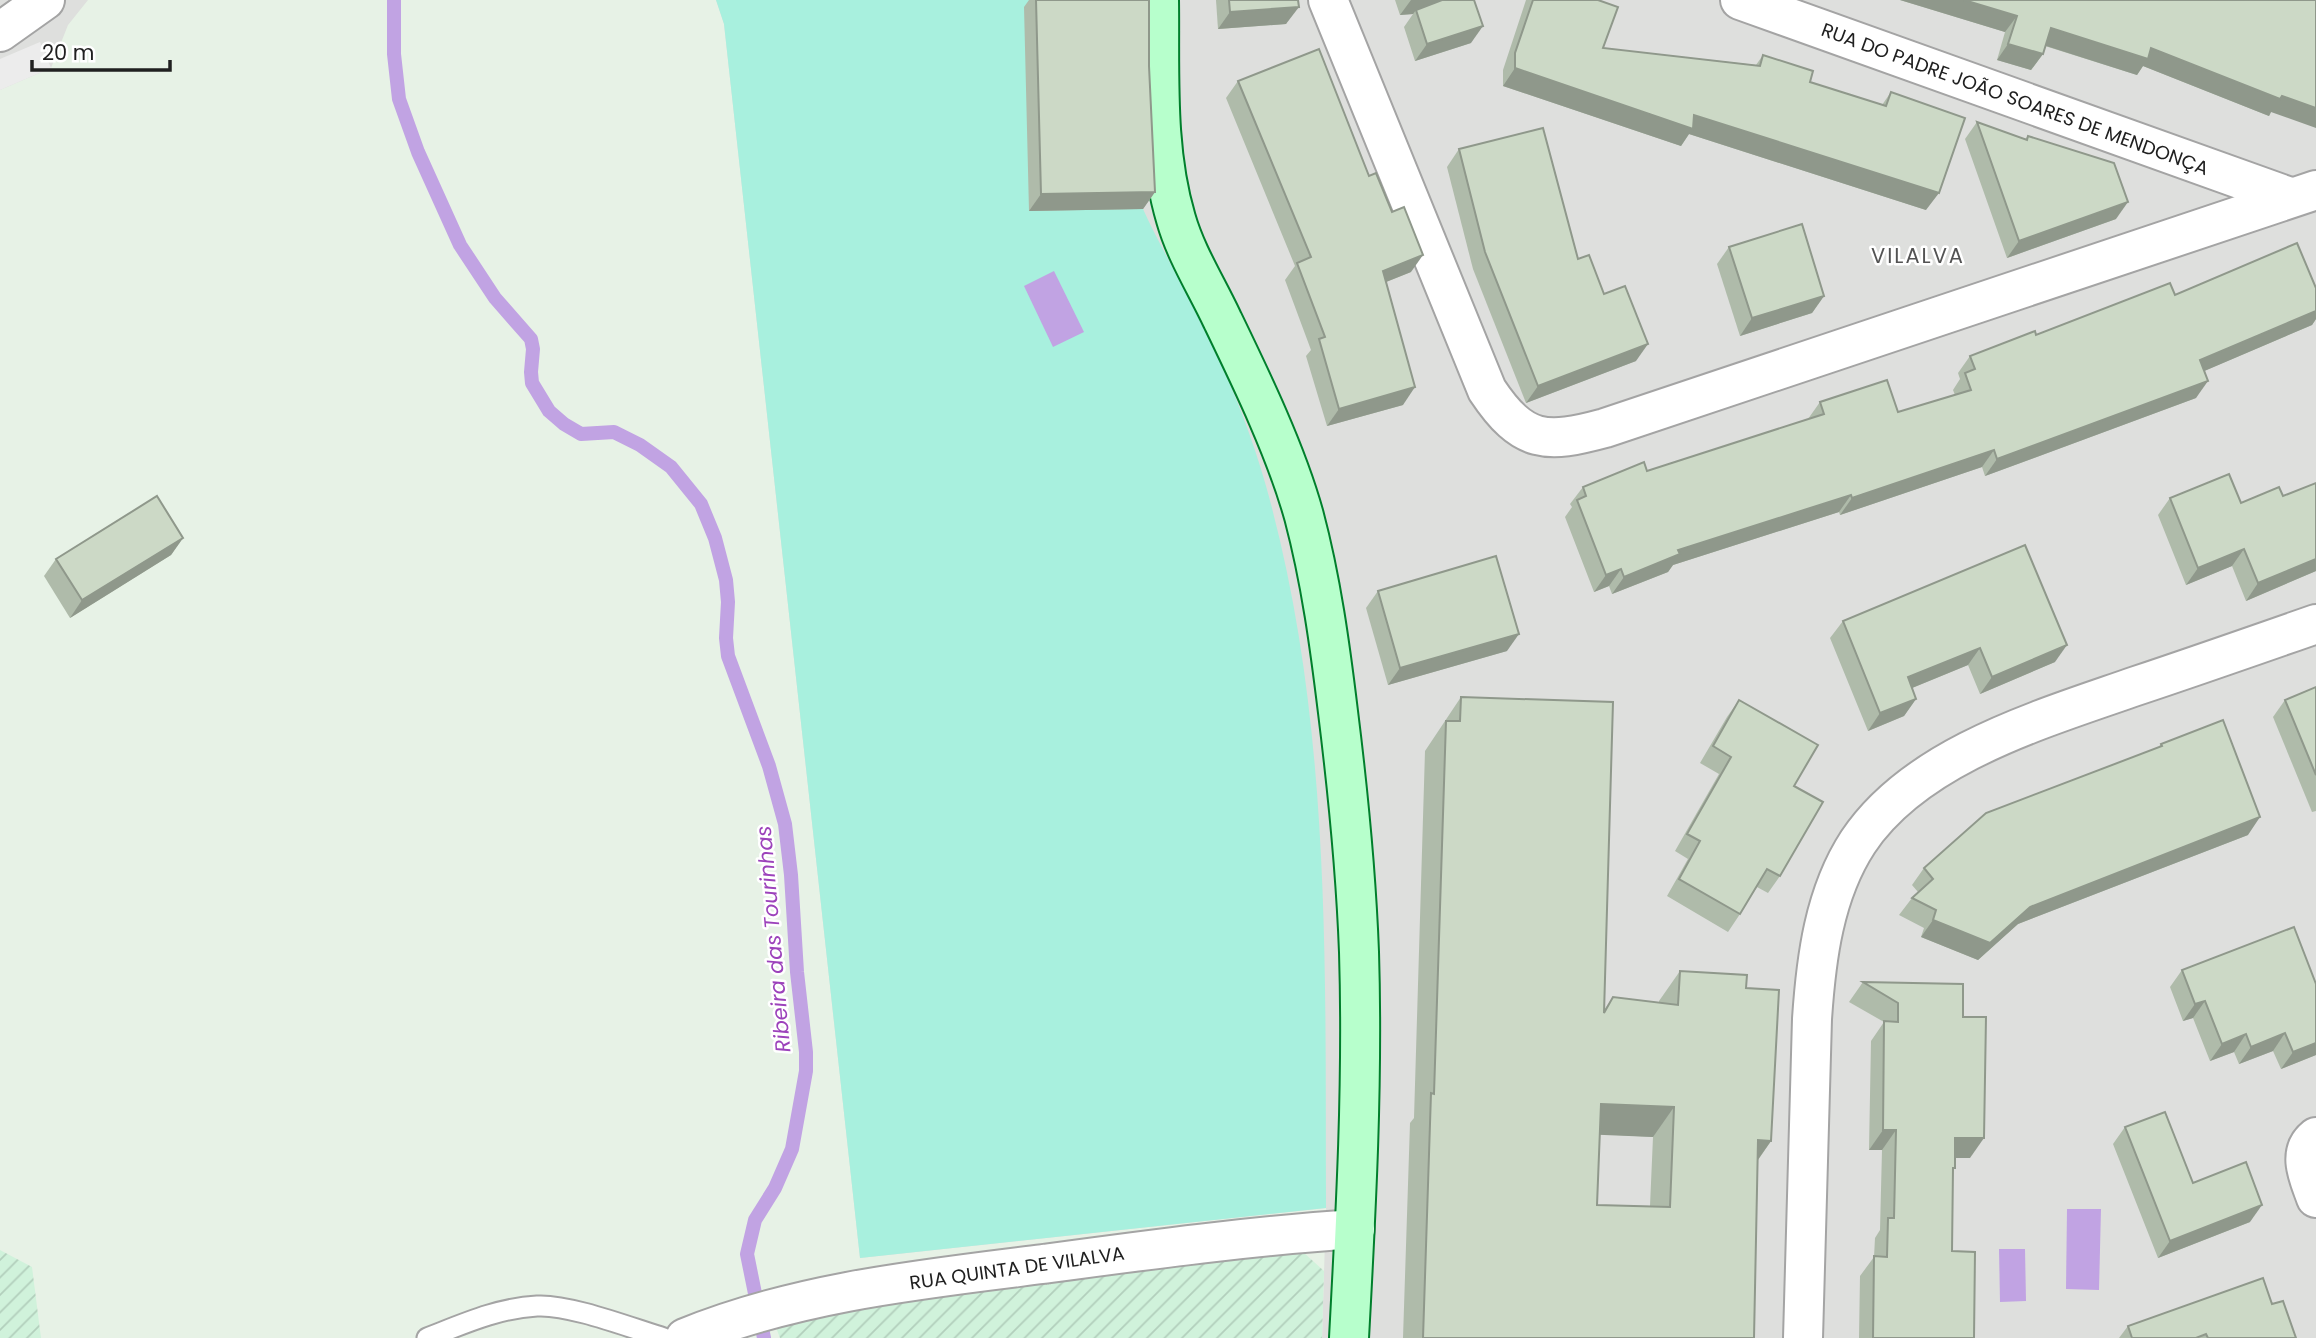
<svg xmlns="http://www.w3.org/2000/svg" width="2316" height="1338" font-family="Poppins,sans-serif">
<defs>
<pattern id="farmland-furrows" width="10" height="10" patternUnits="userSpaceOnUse" patternTransform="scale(1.75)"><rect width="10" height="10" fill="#d0f2db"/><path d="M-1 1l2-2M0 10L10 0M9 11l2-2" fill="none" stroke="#b2cfbc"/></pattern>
</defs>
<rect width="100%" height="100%" fill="#e7f2e6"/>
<g fill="#dedfdd">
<path d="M0,0h88l-20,25 -17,43 -51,22z"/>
<path d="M716,0h1600v1338h-994l4,-130 -466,50 -136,-1234z"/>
</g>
<g fill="url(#farmland-furrows)">
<path d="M1292,1242l32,29 -2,67h-542l-9,-24z"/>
<path d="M0,1250l32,17 9,71h-41z"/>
</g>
<path fill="#a8f0de" d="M716,0h337c30,70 57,141 90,209 21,46 48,89 69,135 22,46 40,93 54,142 66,235 59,480 60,722l-466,50 -136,-1234z"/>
<path fill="#ececec" d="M40,42l11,26 -51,22v-31z"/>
<g fill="#c1a3e3">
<path d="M1054,271l30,61 -31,15 -29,-61z"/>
<path d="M2067,1209h34l-2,81 -33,-1z"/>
<path d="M1999,1249h26l1,52 -26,1z"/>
</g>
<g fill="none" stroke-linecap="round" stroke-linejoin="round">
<path stroke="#c1a3e3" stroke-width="14" d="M394,0v54l5,45 19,53 42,93 35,53 36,41 2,10 -2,23 1,11 17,28 15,13 17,10 33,-2 26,13 31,22 30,37 14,34 11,42 2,22 -2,36 2,18 41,110 16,58 6,51 6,97 9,80v19l-14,78 -17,39 -20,32 -8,34 17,84"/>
<g stroke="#a4a4a4" stroke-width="23">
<path id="lane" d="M427,1338c36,-14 71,-30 110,-32 32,-2 94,22 127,32"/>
</g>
<g stroke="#a4a4a4" stroke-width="42">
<g id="street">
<path d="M1328,0l159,390c36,54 59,54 118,38l711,-238"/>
<path d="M1740,0l550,197"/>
<path d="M0,32l45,-32"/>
<path d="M2316,1137c-20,16 -7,41 0,61"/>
<path d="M685,1338c112,-46 238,-59 358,-74 104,-14 207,-28 312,-35"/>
<path d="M1803,1338l9,-319c4,-60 12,-125 46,-177 58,-87 184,-123 278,-156 60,-20 120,-41 180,-62"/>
</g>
</g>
<g stroke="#007f2c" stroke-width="42">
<path id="secondary" d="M1159,0c1,73 -4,149 17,219 10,35 30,66 46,100 29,60 64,132 82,197 17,64 26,130 34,196 10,80 18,160 21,240 4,129 -3,258 -10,386"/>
</g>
<use href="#lane" stroke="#fff" stroke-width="19"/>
<use href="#street" stroke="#fff" stroke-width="38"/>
<use href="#secondary" stroke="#b7ffcc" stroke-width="38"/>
</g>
<g fill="#afbbaa" fill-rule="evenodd">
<path d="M1029,0h120v66l6,126 -12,17 -114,2 -5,-204z"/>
<path d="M1216,0h82l-12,24 -68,5z"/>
<path d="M1395,0h79l-3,43 -56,18 -11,-34 9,-13 -13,1z"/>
<path d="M1526,0h72l5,48 153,17 7,-10 47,27 72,23 9,-13 35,118 -237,-76 -8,12 -178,-60v-16z"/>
<path d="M1900,0h416l-45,112 -2,4 -126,-50 -6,9 -92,-29 -2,8 -12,16 -34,-10 8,-28z"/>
<path d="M1238,81l131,95 23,36 19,60 -25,10 17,123 -76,21 -21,-70 5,-6 -26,-70 10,-14 -69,-168z"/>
<path d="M1977,122l48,17 3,-3 88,83 -109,39 -42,-119z"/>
<path d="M1459,149l119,110 58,102 -110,42 -53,-134 -26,-102z"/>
<path d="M1729,247l95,49 -12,17 -72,23 -23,-72z"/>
<path d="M2316,288v31l-4,6 -108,46 -8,27 -211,78 -3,-9 -142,48 -1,-3 -166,53 -5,7 -56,22 -3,-8 -15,6 -29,-75 7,-10 -2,-3 13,-17 64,-16 161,-52 12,-17 78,10 57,-17 -2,-5 7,-11 -2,-6 12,-17 66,-21 139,-40z"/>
<path d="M2316,483v88l-70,30 -14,-35 -46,19 -28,-70 12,-17 71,5 42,-7z"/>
<path d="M183,538l-12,17 -101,63 -26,-42 12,-17z"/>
<path d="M1378,591l129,60 -119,34 -22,-77z"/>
<path d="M1843,621l212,41 -75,32 -12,-29 -56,23 4,11 -12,17 -36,15 -38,-93z"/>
<path d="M2316,687v124l-4,1 -39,-95 12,-17z"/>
<path d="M1461,697l143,313 9,-13 46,6v-2l21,-30 66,17 25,153 -13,19 -4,178h-351l7,-215 4,-5 11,-367zM1599,1134l54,3 -3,69 -53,-1z"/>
<path d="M1739,700l55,86 -14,90 -12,17 -11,-6 -17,27 -12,18 -61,-36 21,-37 -13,-8 44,-77 -19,-11 27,-46z"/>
<path d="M2161,744l87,91 -230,89 -40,36 -57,-23 3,-9 -25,-13 13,-17 6,-6 -6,-7 12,-17 234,-120z"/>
<path d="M2182,970l134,14v71l-35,14 -8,-18 -34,13 -5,-12 -24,9 -17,-43 -10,3 -13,-34z"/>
<path d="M1863,982l100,35 7,141h-15v10l-2,2 -1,81 22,87h-115l1,-62 14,-19 1,-19 5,-8 2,-80h-13l2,-109 13,-19 -35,-20z"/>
<path d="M2125,1127l68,56 57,39 -92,36 -45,-114z"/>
<path d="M2272,1304l24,34h-177l9,-12z"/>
</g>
<g fill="#8f988b">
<path d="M1411,0h40l-35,10 -3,4 -13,1z"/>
<path d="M1900,0h64l53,16 -12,16z"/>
<path d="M1299,7l-13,17 -68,5 12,-17z"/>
<path d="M1483,26l-12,17 -56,18 12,-17z"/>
<path d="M2051,28l100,20 165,60v20l-45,-16 -2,4 -126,-50 -6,9 -97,-31z"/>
<path d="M2008,44l35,10 -12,16 -34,-10z"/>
<path d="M1515,68l179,47 245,78 -13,17 -237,-76 -8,12 -178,-60z"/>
<path d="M1155,192l-12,17 -114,2 12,-17z"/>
<path d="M2128,202l-12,17 -109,39 12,-17z"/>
<path d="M1423,255l-12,17 -40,16 12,-17z"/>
<path d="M1824,296l-12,17 -72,23 12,-18z"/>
<path d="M2316,311v8l-4,6 -124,53 12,-18z"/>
<path d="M1648,344l-12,17 -110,42 12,-17z"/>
<path d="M2208,381l-12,17 -211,78 12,-17z"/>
<path d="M1415,387l-12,18 -76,21 12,-17z"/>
<path d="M1994,450l-12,17 -142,48 12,-17z"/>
<path d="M1851,495l-12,17 -166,53 -5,7 -56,22 12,-17 54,-27z"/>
<path d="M183,538l-12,17 -101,63 12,-18z"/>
<path d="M2244,549l-12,17 -46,19 12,-17z"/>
<path d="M2316,559v12l-70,30 12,-18z"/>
<path d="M1621,569l-12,17 -15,6 12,-17z"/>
<path d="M1519,634l-12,17 -119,34 12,-17z"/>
<path d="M2067,645l-12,17 -75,32 12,-17z"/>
<path d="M1980,648l-12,17 -73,30 13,-18z"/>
<path d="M1916,699l-12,17 -36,15 12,-18z"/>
<path d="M2260,817l-12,18 -230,89 -40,36 -57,-23 12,-17 97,-13z"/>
<path d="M2205,1001l-12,17 -10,3 12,-17z"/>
<path d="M2285,1033l-12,18 -34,13 12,-17z"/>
<path d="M2246,1034l-12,18 -24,9 12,-17z"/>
<path d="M2316,1043v12l-35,14 12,-17z"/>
<path d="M1601,1104l73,3 -21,30 -73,-3z"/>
<path d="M1883,1130h13l-14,20h-13z"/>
<path d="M1955,1138h29l-14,20h-29z"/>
<path d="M1758,1140l13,1 -21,30z"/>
<path d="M2262,1205l-12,17 -92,36 12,-17z"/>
</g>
<g fill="#ccd9c6" stroke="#8f988b" stroke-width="2" fill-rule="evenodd">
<path d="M1036,0h113v66l6,126 -114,2z"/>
<path d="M1229,0h69l1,7 -69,5z"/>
<path d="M1442,0h32l9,26 -56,18 -11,-34z"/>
<path d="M1533,0h65l20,7 -15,41 157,18 3,-11 50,16 -3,11 76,24 5,-14 74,26 -26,75 -245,-78 -1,14 -178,-61v-15z"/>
<path d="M1964,0h352v108l-34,-12 -2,3 -129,-51 -3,11 -97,-31 -8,26 -35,-10 9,-28z"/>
<path d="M1319,49l50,127 7,-3 16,39 12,-5 19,48 -40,16 32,116 -76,22 -20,-70 6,-2 -28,-74 14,-6 -73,-176z"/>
<path d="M1977,122l50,18 1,-4 86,27 14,39 -109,39z"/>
<path d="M1543,128l35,131 11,-4 15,39 21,-8 23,58 -110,42 -53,-134 -26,-103z"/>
<path d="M1802,224l22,72 -72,22 -23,-71z"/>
<path d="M2297,243l19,45v23l-116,49 8,21 -211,78 -3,-9 -142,48 -1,-3 -173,55 2,4 -56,23 -3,-8 -15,6 -29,-75 9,-4 -3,-9 61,-25 3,9 177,-57 -4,-12 67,-22 11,32 73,-22 -6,-17 10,-4 -5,-13 65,-25 1,4 134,-52 5,12z"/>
<path d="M2229,474l12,29 38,-16 4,9 33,-13v76l-58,24 -14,-34 -46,19 -28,-70z"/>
<path d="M157,496l26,42 -101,62 -26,-41z"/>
<path d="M2025,545l42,100 -75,32 -12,-29 -72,29 8,22 -36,14 -37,-92z"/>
<path d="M1496,556l23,78 -119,34 -22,-77z"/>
<path d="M2316,687v88l-31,-75z"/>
<path d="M1461,697l152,5 -9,311 9,-16 65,8 2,-34 67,4 -1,13 33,2 -8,151 -13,-1 -4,198h-331l8,-245 3,1 12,-373h14zM1601,1104l73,3 -4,100 -73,-2z"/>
<path d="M1739,700l79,45 -24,41 29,16 -43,74 -13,-7 -27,45 -61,-35 21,-38 -13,-7 44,-77 -18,-11z"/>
<path d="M2223,720l37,97 -230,90 -40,36 -57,-23 3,-10 -24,-12 21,-19 -9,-11 62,-55 176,-67 -1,-2z"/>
<path d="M2294,927l22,57v59l-23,9 -8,-19 -34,14 -5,-13 -24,10 -17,-43 -10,3 -13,-34z"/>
<path d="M1863,982l100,2v33h23l-2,121h-29v30h-2l-1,83 23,1 -1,86h-101l1,-82 13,1 1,-39h6l2,-88h-13l1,-109 14,1v-19z"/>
<path d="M2165,1112l28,71 53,-21 16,43 -92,36 -45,-114z"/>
<path d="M2263,1278l9,26 11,-3 13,37h-88l-2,-4 -10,4h-64l-4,-12z"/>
</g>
<g text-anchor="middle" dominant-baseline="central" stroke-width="5" stroke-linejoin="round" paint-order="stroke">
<g font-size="19" fill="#202020" stroke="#fff">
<text transform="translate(2015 99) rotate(20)">RUA DO PADRE JOÃO SOARES DE MENDONÇA</text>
<text transform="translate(1017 1268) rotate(-8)">RUA QUINTA DE VILALVA</text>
</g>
<g font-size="21" letter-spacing="2" fill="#535353" stroke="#fff">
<text x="1918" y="255">VILALVA</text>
</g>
<g font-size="21" font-style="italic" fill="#9c42bb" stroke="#fff">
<text transform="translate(773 939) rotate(-95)">Ribeira das Tourinhas</text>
</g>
</g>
<path d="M32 60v10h138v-10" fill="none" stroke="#202020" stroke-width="3.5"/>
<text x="42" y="60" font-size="21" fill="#202020" stroke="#ffffff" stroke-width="5" paint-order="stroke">20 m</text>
</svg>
